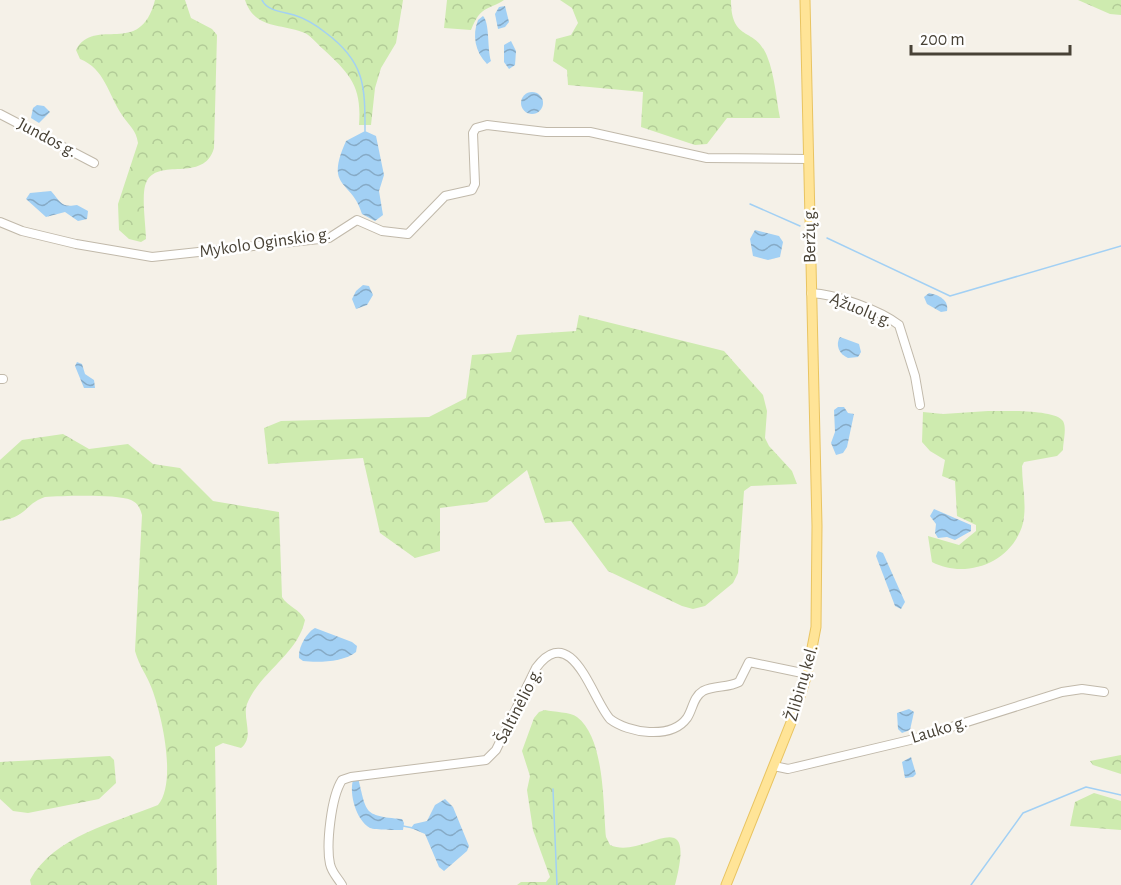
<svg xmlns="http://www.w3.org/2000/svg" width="1121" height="885" font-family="'Alegreya Sans',sans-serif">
<defs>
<pattern id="forest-crowns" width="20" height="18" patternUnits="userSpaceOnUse" patternTransform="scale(1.5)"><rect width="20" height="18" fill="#ceebaf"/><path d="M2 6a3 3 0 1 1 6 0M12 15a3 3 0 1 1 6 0" fill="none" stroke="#b2cb97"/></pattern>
<pattern id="water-waves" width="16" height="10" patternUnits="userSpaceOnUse" patternTransform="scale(1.5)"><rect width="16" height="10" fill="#a2d0f4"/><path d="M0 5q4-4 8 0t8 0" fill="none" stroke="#86aac6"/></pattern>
</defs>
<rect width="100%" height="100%" fill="#f5f1e8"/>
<g fill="url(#forest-crowns)">
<path d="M155,0h30l6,18 21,11 5,6 -3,113c-10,36 -57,8 -68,35 -5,11 0,43 0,56l-5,3 -12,-3 -10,-9 -1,-26 20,-61c-2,-14 -9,-17 -16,-28 -14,-21 -17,-46 -42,-56l-4,-9c19,-35 64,9 79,-50z"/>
<path d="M245,0h158l-7,43 -15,25 -6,20 -4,37h-12c3,-39 -9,-51 -36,-76 -6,-5 -13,-15 -21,-17 -24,-9 -47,-3 -57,-32z"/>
<path d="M447,0h57c-17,11 -23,5 -33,30l-27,-2z"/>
<path d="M560,0h171c0,43 24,26 36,56 8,20 9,42 13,62h-53l-20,26 -12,1 -54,-18 2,-35 -75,-7 -1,-15 -14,-9 3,-22 15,-4 7,-12 -6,-15z"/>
<path d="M1078,0h43v15l-11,-1z"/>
<path d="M579,315l145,36 39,44 4,16 -2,27 4,8 23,25 5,13 -46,2 -7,5 -6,82 -5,10 -28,23 -12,3 -11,-3 -74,-35 -37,-50 -26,2 -18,-53 -40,32 -47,6v43l-25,7 -35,-25 -17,-75 -95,6 -4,-36 17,-7 148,-4 37,-19 6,-43 39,-3 6,-17 59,-4z"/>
<path d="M988,411c14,0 67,-2 75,10 4,7 0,21 0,29l-6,6 -33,6 -2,4c0,18 5,39 1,57 -10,39 -57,57 -91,39l-4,-26 31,9 17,-14v-6l-19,-9 -2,-35 -13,-5 3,-16 -15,-9 -8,-9 1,-30 20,2z"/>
<path d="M63,434l26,15 39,-5 25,20 27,4 33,33 66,11 3,85c6,10 18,12 23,23 -7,34 -45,52 -58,84 -5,14 8,33 -6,44l-18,-5 -8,4 2,138h-186l-1,-5c24,-44 84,-57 128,-75 19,-23 4,-89 -6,-116 -5,-14 -13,-23 -17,-38l7,-136c-2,-7 -4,-12 -11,-15 -15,-6 -68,-4 -86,-3 -22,8 -16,19 -45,24v-61l22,-20z"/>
<path d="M545,710c9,2 25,2 32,7 28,21 26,88 29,120l4,8c34,16 88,-48 65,40h-158l4,-3h25l4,-5 -17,-47 -6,-40 3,-14 -8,-25 12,-33 5,-6z"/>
<path d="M1121,755v19l-28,-9 -3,-4z"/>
<path d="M110,756l4,4 2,23 -17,16 -71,14 -15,-2 -13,-12v-37z"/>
<path d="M1094,793l27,8v29l-51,-4 5,-24z"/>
</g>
<g fill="url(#water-waves)">
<path d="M505,6l4,16 -4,5 -7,2 -3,-15 4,-7z"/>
<path d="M483,16c7,7 4,32 8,45l-4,3c-12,-12 -15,-29 -9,-44z"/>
<path d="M511,41l5,10 -1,14 -6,4 -5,-7v-17z"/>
<circle cx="532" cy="103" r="11"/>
<path d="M37,105l7,1 6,6 -11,11 -8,-5 2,-10z"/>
<path d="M365,131l11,5 8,39 -5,16 4,24 -8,6 -13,-7c-10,-35 -38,-24 -16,-73z"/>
<path d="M51,191c10,11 10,17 26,14l11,6 -1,8 -9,2 -13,-9 -19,5 -20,-18 4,-6z"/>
<path d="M755,230l24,6 4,6 -3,15 -12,3 -15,-4 -3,-17z"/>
<path d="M363,285l6,1 4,9 -6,10 -11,4 -4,-10 4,-8z"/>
<path d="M929,293c10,2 20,7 18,18l-6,1 -14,-8 -3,-7z"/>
<path d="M840,337l19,7 2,8 -3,5 -10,1c-9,-4 -13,-13 -8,-21z"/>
<path d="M77,362l5,2 3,10 9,6 1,8h-11l-9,-22z"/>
<path d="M838,407h6l4,6 6,1 -7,33 -4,6 -7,2 -5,-12 4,-11 -1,-22z"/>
<path d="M934,509l37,16v6l-16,9 -8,-3 -9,1 -3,-5 1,-9 -6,-8z"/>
<path d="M878,551l5,2 22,49 -4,7 -6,-3 -19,-50z"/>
<path d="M315,628l37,14 5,4 -1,6c-12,10 -38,11 -53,9l-4,-3c-1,-10 7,-25 16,-30z"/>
<path d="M909,709l5,3 -4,18 -8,3 -4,-4 -1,-16z"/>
<path d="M911,757l5,17 -3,3 -8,1 -3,-16z"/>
<path d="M358,778c9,34 4,38 44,41l2,4 -1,7c-6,0 -28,0 -33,-2 -14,-8 -21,-34 -17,-48z"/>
<path d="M445,799l8,8 16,39 -2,5 -23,20 -5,-4 -14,-33 -14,-6 3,-4 13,-3 8,-16z"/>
</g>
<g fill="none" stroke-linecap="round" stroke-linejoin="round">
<g stroke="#a2d0f4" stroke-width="1.5">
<path d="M262,0c5,11 21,12 32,15 13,4 22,10 32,18 39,29 39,53 39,98"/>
<path d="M750,204l50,22"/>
<path d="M827,238l123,58 171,-50"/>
<path d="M553,789l4,96"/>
<path d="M403,826l10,2"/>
<path d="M971,885l52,-72 63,-26 35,8"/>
</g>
<g stroke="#c1b9aa" stroke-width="10">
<g id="minor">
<path d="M0,114l94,49"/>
<path d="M0,222l22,9 54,13 76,13 177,-19 28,-18 25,11 26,3 37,-38 27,-6 3,-6 -2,-51 3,-5 11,-3 59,7h44l117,26 101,1"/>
<path d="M811,293c24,1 69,17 88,32l16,51 5,29"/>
<path d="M0,379h3"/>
<path d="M774,766l14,3 122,-29 152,-48 20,-3 22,3"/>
<path d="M342,885c-4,-7 -10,-12 -12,-21 -4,-19 1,-67 12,-84l9,-3 135,-17 10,-10 40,-82c36,-48 56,31 74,51 18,14 61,21 77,-1 6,-9 6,-21 16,-27 12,-6 25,-3 36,-9l10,-20 58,12"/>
</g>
</g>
<g stroke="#e9c461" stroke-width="11">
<path id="major" d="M726,885l68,-170 13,-41 9,-47 1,-101 -12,-526"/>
</g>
<use href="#minor" stroke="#fff" stroke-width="8"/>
<use href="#major" stroke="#ffe497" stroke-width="9"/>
</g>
<g text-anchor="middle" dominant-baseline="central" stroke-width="5" stroke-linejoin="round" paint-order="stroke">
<g font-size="18" fill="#484236" stroke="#fff">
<text transform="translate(47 138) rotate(28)">Jundos g.</text>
<text transform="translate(810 235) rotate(-91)">Beržų g.</text>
<text transform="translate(265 243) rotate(-8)">Mykolo Oginskio g.</text>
<text transform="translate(861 310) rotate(22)">Ąžuolų g.</text>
<text transform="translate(802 683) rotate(-74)">Žlibinų kel.</text>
<text transform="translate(519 706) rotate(-63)">Šaltinėlio g.</text>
<text transform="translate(939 730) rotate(-17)">Lauko g.</text>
</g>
</g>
<path d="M911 45v9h159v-9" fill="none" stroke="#484236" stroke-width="3"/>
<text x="920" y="45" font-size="18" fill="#484236" stroke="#ffffff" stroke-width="4.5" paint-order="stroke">200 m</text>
</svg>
